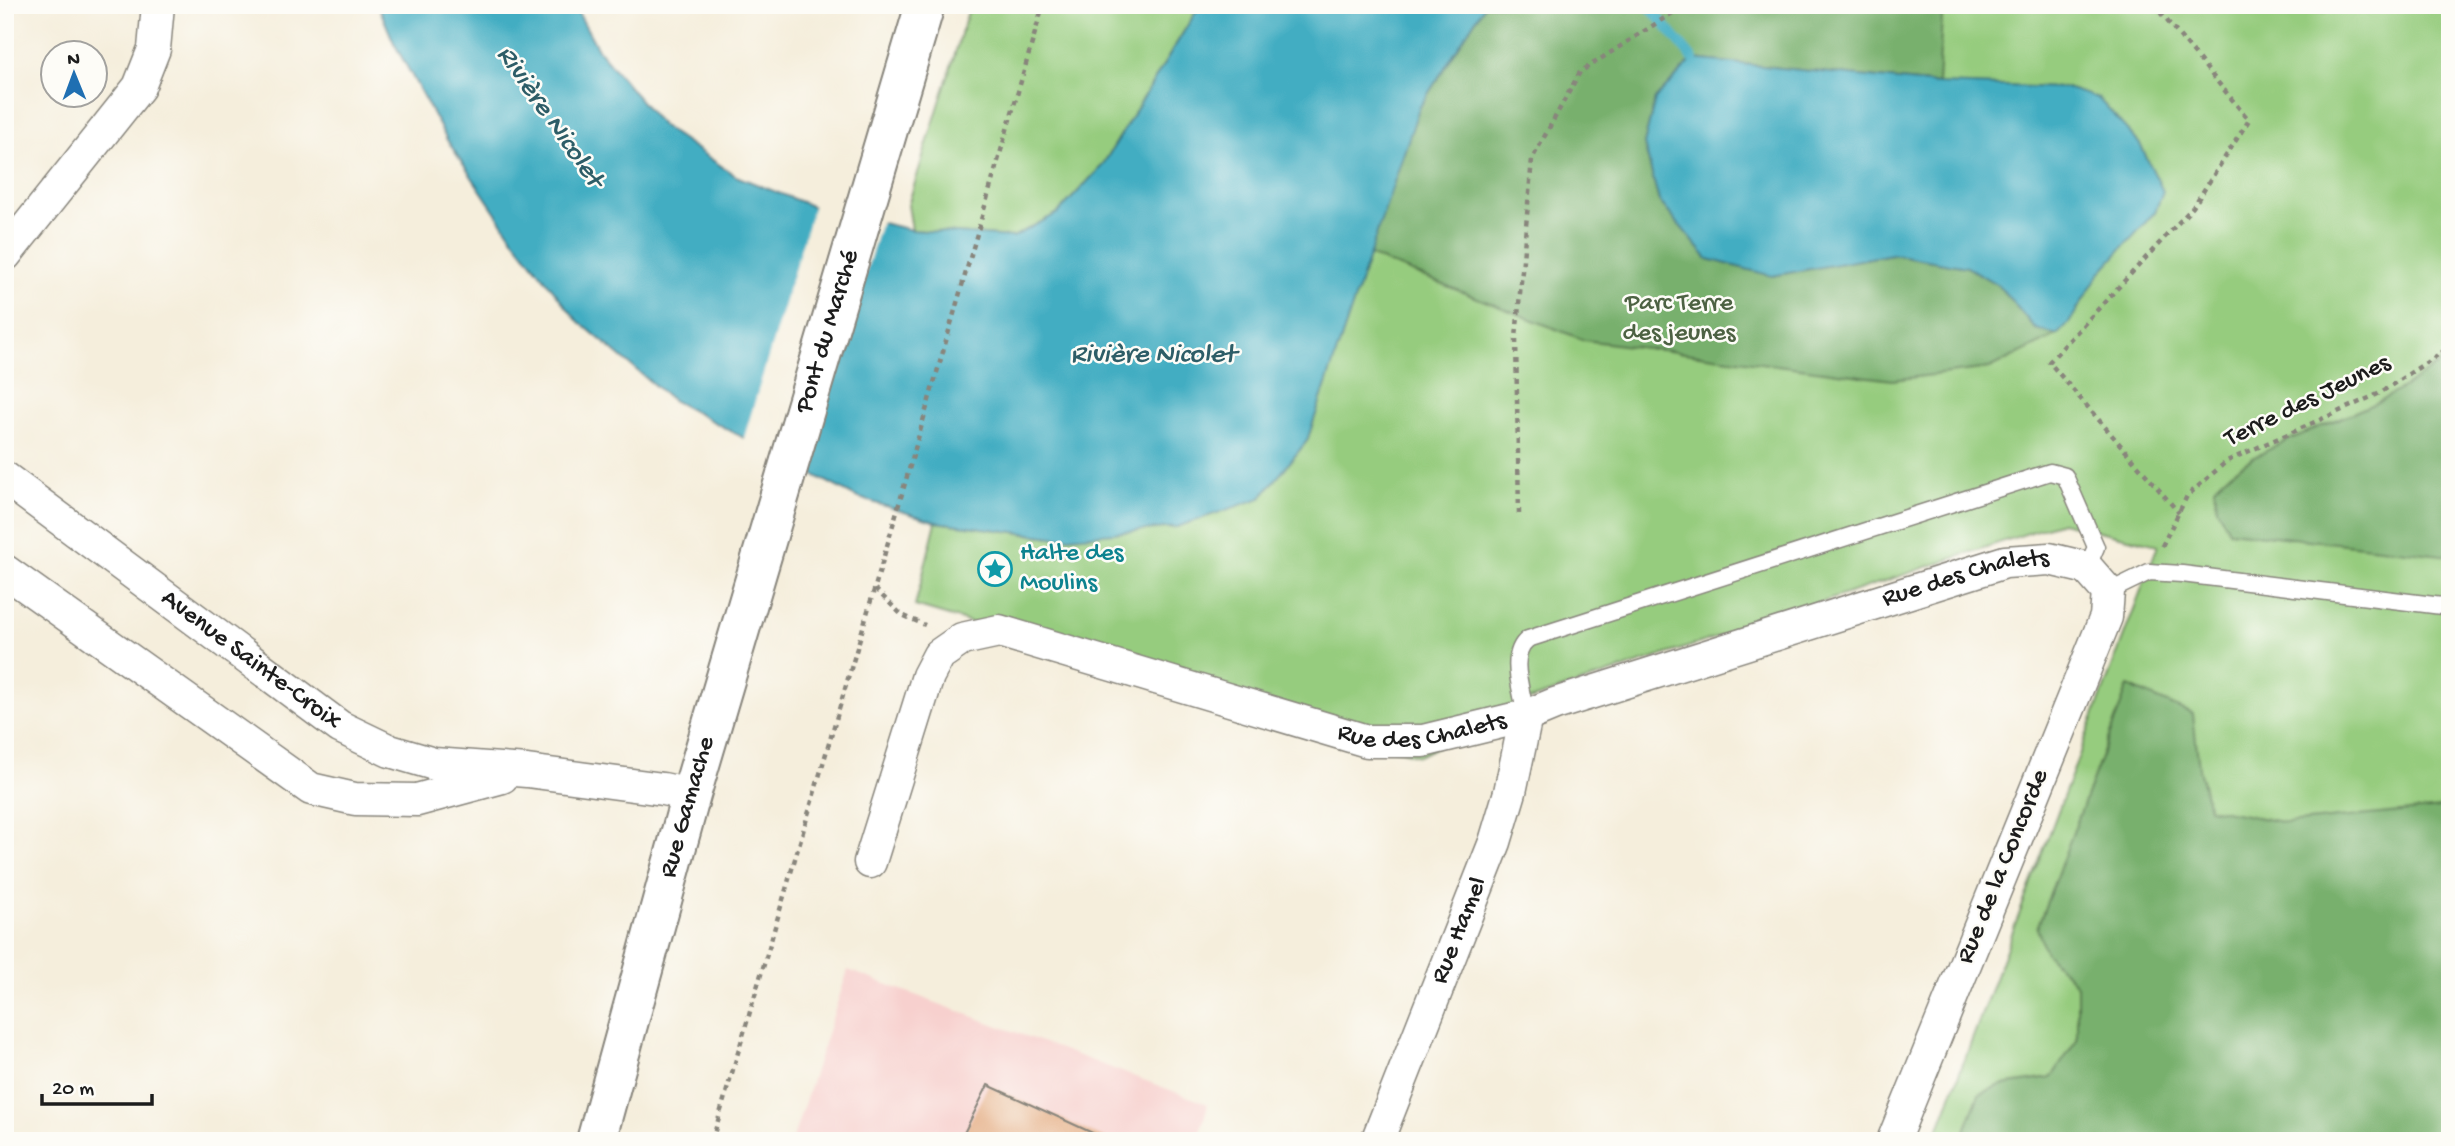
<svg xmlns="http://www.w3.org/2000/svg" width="2455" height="1146" font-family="'Gochi Hand',sans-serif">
<rect width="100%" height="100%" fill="#fdfcf7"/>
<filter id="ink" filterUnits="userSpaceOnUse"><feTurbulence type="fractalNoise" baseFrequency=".0143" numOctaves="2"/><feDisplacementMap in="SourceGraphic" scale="14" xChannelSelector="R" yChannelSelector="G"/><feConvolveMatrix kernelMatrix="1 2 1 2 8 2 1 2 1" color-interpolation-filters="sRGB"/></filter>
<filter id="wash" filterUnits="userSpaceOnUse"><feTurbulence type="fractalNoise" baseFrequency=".00686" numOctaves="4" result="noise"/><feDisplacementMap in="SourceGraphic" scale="28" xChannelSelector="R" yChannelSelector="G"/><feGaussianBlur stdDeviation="1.57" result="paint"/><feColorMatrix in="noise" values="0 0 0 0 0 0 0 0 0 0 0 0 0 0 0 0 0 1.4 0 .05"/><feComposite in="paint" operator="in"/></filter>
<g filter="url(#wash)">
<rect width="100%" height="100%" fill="#f5eedc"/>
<path fill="#f7d0ce" d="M848,970l360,134 -8,29 17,8h-425z"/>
<g fill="#96cc7e" stroke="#59744d" stroke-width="2">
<path d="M970,5h230l-98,161 -44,47 -45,24 -101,-7 -4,-25z"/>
<path d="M1485,5h965v1136h-516l224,-596 -97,-23 -537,180 -105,54 -504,-150 21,-84 124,16 308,-283 51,-147z"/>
</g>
<g fill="#78b06d" stroke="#4a6644" stroke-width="2">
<path d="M1485,5h474l-17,12 -4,67 -245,-25 -38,40 -11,45 15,57 113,75 120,-22 75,13 31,18 38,44 21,6 -67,33 -98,12 -308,-40 -216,-85 51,-147z"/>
<path d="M2159,5h179l-15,7z"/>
<path d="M2450,355v201l-221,-25 -12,-23 -2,-21c33,-37 115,-62 162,-85 25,-12 51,-30 73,-47z"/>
<path d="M2128,686l65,28 6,54 10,40 78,15 163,-16v334h-489l18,-47 22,-9 50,-7 26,-38v-55l-31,-32 -9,-25z"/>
</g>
<g fill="#42adc2" stroke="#2f646f" stroke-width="2">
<path d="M378,5h196l25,46 62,74 75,51 78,31 98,23 101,7 45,-24 44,-47 98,-161h285l-66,103 -112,333 -46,57 -84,29 -117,11 -124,-16 -80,-25 -184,-97 -96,-81 -64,-82 -65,-97 -53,-97z"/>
<path d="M1693,59l245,25 128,4 32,10 42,46 23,47 -8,21 -55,61 -31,50 -12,12 -21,-6 -38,-44 -31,-18 -75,-13 -120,22 -64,-17 -49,-58 -15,-57 11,-45z"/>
</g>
<path fill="#f5eedc" d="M814,204l68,15 -77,255 -62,-33z"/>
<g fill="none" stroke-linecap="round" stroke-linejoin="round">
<path stroke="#42adc2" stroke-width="10" d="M1648,5l45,54"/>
</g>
<g id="blocks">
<path fill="#e3a77b" d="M988,1085l122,56h-150z"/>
</g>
</g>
<g filter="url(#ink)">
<use href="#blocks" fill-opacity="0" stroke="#88857c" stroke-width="2"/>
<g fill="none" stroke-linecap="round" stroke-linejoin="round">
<g stroke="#88857c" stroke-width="19">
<g id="service">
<path d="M2108,592l41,-20 33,2 268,33"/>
<path d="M1526,716c-3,-23 -19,-61 2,-77l522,-167 15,4 31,71 -9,21"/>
</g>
</g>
<g stroke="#88857c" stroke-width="35">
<g id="minor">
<path d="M5,255l134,-168 15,-38 4,-44"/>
<path id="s1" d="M5,478l335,249 50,24 44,13 93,7 136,18 28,6"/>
<path d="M5,571l306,218 44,10 62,1 85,-23"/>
<path id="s2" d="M870,862l58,-186 11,-21 23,-16 37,-8 368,110h56l103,-25 29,-12 450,-142 44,-3 38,9 21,24 -2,25 -213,524"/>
<path id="s3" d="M1377,1141l118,-299 15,-50 16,-76"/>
</g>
</g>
<g stroke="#88857c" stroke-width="42">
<g id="tertiary">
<path id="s4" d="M596,1141l95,-346 234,-790"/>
</g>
</g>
<g stroke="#88857c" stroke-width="4.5" stroke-dasharray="5 5" stroke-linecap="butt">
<path d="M723,5h10"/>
<path d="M2154,5l95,115 -56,87 -144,155 130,151"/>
<path d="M1519,514l-3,-176 16,-179 48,-87 105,-67"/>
<path d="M2162,546l25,-50 40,-35 151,-67 72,-47"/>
<path d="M875,589l27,26 23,10"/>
<path d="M712,1141l170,-578 161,-558"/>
</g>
<use href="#service" stroke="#fff" stroke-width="16"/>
<use href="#minor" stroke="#fff" stroke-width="32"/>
<use href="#tertiary" stroke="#fff" stroke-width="38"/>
</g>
</g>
<defs>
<g id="sight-ring" transform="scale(1.75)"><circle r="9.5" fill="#fdfcf7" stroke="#0f9aa8" stroke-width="1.5"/><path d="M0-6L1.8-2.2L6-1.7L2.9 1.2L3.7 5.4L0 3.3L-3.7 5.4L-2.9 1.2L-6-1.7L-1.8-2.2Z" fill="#0f9aa8"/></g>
</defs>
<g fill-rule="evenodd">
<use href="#sight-ring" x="995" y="569"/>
</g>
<g text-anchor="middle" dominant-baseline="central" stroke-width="5" stroke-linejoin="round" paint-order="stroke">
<g font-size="26" fill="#4d6243" stroke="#fdfcf7">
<text x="1679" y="304">Parc Terre<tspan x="1679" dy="30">des jeunes</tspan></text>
</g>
<g font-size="26" fill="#1c1c1c" stroke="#fdfcf7">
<text stroke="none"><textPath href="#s4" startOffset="842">Pont du Marché</textPath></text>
<text transform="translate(2308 402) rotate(-26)">Terre des Jeunes</text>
<text stroke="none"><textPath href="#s2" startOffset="1292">Rue des Chalets</textPath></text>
<text stroke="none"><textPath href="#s1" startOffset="306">Avenue Sainte-Croix</textPath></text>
<text stroke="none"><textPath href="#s2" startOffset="724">Rue des Chalets</textPath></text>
<text stroke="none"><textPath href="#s4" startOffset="346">Rue Gamache</textPath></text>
<text transform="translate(2004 867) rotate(-68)">Rue de la Concorde</text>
<text stroke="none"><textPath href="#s3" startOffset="226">Rue Hamel</textPath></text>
</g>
<g font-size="26" fill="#0d838f" stroke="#fdfcf7" text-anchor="start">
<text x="1020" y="554">Halte des<tspan x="1020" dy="30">Moulins</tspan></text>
</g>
<g font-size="28" font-style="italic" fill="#2d5d67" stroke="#fdfcf7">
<text transform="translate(549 117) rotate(55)">Rivière Nicolet</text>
<text x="1153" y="355">Rivière Nicolet</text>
</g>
</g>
<rect width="2455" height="1146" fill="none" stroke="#fdfcf7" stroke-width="28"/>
<g transform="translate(74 74) rotate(359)"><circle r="33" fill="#fdfcf7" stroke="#a3a29f" stroke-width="2"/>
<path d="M0-5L12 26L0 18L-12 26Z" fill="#1f6fb2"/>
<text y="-10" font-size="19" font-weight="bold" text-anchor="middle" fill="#1c1c1c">N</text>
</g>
<path d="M42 1094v10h110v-10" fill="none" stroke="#1c1c1c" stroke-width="3.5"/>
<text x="52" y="1094" font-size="21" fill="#1c1c1c" stroke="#fdfcf7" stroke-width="5" paint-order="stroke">20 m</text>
</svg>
